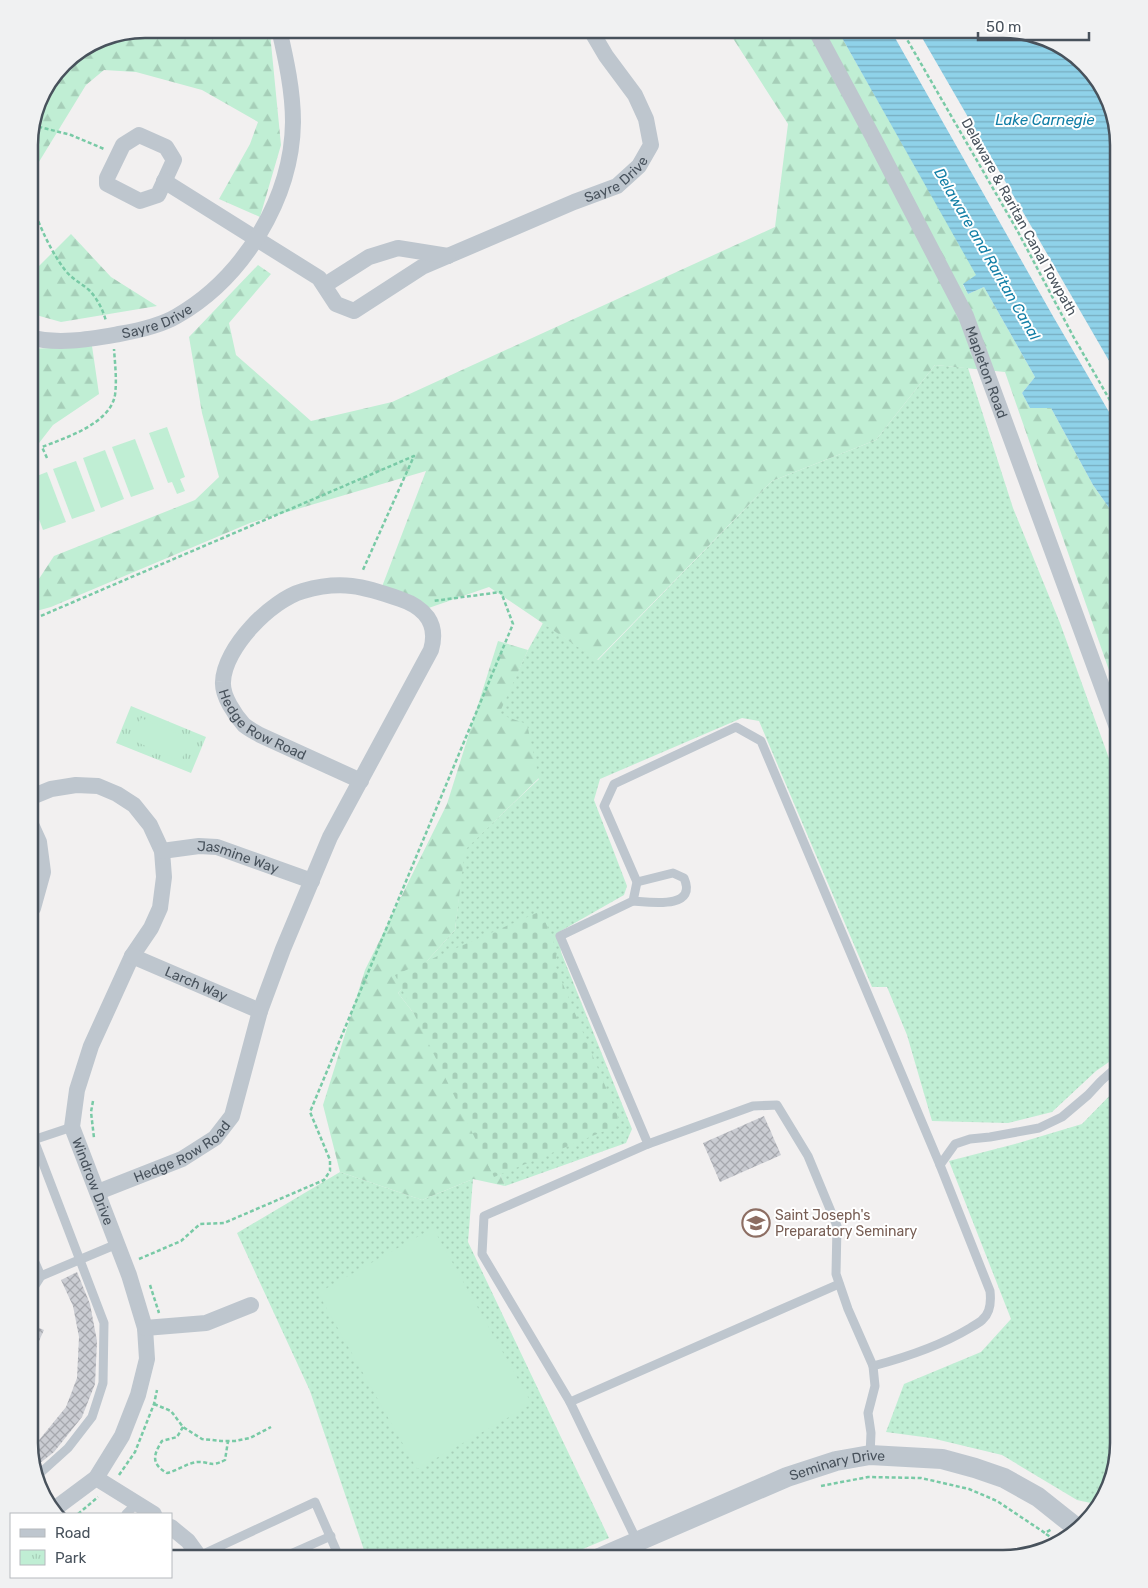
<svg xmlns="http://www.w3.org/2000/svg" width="1148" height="1588" font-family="Rubik,sans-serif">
<defs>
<pattern id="grass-dots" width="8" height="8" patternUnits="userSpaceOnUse" patternTransform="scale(1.25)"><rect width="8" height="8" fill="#c0eed4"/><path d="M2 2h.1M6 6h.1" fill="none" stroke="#a6ceb8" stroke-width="1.8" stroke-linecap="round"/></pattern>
<pattern id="forest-firs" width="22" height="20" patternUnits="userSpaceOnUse" patternTransform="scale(1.25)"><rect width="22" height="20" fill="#c0eed4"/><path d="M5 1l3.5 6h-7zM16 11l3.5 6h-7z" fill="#a6ceb8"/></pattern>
<pattern id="cemetery-stones" width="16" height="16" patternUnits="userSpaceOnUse" patternTransform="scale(1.25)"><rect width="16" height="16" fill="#c0eed4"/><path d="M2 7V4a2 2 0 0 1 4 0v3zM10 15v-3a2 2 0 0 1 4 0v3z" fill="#a6ceb8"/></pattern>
<pattern id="park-tufts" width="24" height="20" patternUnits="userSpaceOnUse" patternTransform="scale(1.25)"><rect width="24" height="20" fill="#c0eed4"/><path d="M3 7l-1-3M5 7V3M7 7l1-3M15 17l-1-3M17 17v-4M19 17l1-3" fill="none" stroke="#a6ceb8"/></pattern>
<pattern id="water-rules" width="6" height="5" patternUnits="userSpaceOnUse" patternTransform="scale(1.25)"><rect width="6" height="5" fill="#8fd2e9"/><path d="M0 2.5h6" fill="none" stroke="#77adc0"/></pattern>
<pattern id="building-cross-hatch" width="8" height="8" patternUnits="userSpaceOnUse" patternTransform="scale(1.25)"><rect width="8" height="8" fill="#caccd2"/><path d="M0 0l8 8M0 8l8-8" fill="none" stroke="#a6a8ae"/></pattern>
</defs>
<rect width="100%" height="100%" fill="#f2f0f0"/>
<g fill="url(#grass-dots)">
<path d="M935,365l33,3 45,140 47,115 59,163v269l-23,16 -44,41 -44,11 -76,-2 -25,-86 -20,-48h-15l-113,-266 -17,-3 -142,61 -6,21 33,86 -3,9 -65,37 2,20 71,177 -6,14 -121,43 -52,-122 -55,-71 57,-63 9,-80 75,-71 -41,-65 30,-64 15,-27 55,37 174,-179 104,-41z"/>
<path d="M1119,1086v357l-11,41 -17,19 -14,-3 -75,-45 -71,-17 -45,-6 18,-48 77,-32 30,-33 -62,-158 66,-17 67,-20z"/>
<path d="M340,1172l82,28 51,-21 -5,63 141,296 -50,21h-192l-57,-168 -73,-158z"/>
</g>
<g fill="url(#forest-firs)">
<path d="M145,29h123l2,4 11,112 -21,72 -41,-18 31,-55 8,-22 -56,-32 -66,-18 -32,-2 -18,15 -52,85 -5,-33 12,-43 27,-36 29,-18z"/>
<path d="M727,29h110l140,246 -14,10 5,9 16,-7 51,90 -13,16 8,15h21l42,77 26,37v177l-114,-327 -70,-7 -59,75 -104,41 -175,179 -108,-73 -69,24 -40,-19 46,-121 -176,52 -199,84 -22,6v-19l25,-38 141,-56 24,-23 -17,-64 -13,-76 69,-72 13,9 -42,49 7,32 75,66 81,-19 383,-175 13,-103z"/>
<path d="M71,234l40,43 46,29 -96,16 -32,-9v-37z"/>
<path d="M92,346l7,48 -46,31 -24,31v-107z"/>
<path d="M498,641l30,9 -29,64 28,10 12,54 -74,72 -10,80 -57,63 55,71 52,122 -32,-7 -51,21 -82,-28 -17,-67 42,-135 82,-166z"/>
</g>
<path fill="url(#cemetery-stones)" d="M541,911l16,40 -2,14 66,159 -127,53 -99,-202z"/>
<path fill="url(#park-tufts)" d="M131,706l75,31 -15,36 -75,-30z"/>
<g fill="#c0eed4">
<path d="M167,427l18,50 -5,2 5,12 -8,3 -5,-12 -4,1 -19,-50z"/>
<path d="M135,439l19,50 -23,8 -19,-50z"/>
<path d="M105,450l19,49 -23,9 -18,-50z"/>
<path d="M76,461l19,50 -23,8 -19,-50z"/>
<path d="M47,472l19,50 -23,8 -14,-38v-13z"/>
<path d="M141,718l49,21 -9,22 -49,-21z"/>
<path d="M433,1228l99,176 -115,65 -99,-176z"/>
</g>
<g fill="url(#water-rules)">
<path d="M837,29h53l164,289 65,111v93l-26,-37 -42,-77h-21l-8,-15 13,-16 -51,-90 -16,7 -5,-10 13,-9z"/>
<path d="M917,29h94l50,15 43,43 15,58v233z"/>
</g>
<g fill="url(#building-cross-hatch)">
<path d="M764,1116l17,39 -61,27 -17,-39z"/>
<path d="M77,1272l13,32 7,37 -2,43 -13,33 -28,35 -19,15 -5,-19 5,-3 31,-38 11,-29 2,-41 -6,-31 -12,-26z"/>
<path d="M29,1324l15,6 -15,33z"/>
</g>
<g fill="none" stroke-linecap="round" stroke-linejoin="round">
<g stroke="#79caa6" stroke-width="2.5" stroke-dasharray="4 2.5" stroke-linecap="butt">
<path d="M901,29l116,201 56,106 46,80"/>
<path d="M32,125l39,10 33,14"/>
<path d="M29,197c9,25 20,52 36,73 7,9 16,13 24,20 8,8 14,20 17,31"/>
<path d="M47,458l-5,-11c23,-9 68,-23 73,-52 2,-15 0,-31 -1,-46"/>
<path d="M29,621l385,-165 -52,116"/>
<path d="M93,1101l-2,11 3,26"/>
<path d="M139,1259l42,-18 19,-17 24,-1 100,-43 6,-9v-11l-20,-48 203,-488 -12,-32 -68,9"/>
<path d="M150,1285l9,28"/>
<path d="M154,1404l17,7 12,16 19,12 19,2h14l15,-3 21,-11"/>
<path d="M183,1427l-6,10 -15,4c-9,14 -11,23 5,32 10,-2 20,-10 30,-11 13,-1 13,6 28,-2l3,-19"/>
<path d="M119,1475l16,-23 19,-48 3,-14"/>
<path d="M821,1486l47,-9 53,1 48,11 28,12 48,32 7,-4"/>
<path d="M78,1514l20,-17"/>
<path d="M1046,1534l9,6"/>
</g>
<g stroke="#bec6ce" stroke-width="9">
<path d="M633,901c16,1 65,9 51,-23l-11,-5 -36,9"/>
<path d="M29,1133l5,7 70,183 -1,60 -11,34 -24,31 -31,28"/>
<path d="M30,1141l42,-14"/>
<path d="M648,1144l105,-38 24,-1 31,51 29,70 -1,48 12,35 25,57 2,20 -7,27 3,20 -1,22"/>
<path d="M29,1249l12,27 76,-32"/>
<path d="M29,1292l5,-5 7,-11"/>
<path d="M873,1366c34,-9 67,-20 97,-38 4,-3 10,-5 13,-9 8,-7 8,-19 7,-28l-50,-126 15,-21 15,-5 20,-2 49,-9 23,-11 26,-22 13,-14 18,-16"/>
<path d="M570,1402l269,-118"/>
<path d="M126,1514l11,-11"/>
<path d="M637,1541l-67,-139 -88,-148 2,-38 164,-72 -88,-208 73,-35 4,-19 -33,-76 10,-22 122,-57 25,14 179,424"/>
<path d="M199,1556l116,-54 25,57"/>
<path d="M279,1559l52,-23"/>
</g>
<g stroke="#bec6ce" stroke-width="16">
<path id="s1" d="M815,29l58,108 93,179 153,417"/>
<path d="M139,135l27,12 8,13 -16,35 -18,6 -33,-17v-6l16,-33z"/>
<path id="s2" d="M164,181l155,97 17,26 18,7 68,-44 152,-65 43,-16 22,-20 12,-21 -5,-26 -11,-24 -29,-39 -16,-27"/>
<path d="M325,285l44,-28 29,-9 50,8"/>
<path id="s3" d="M29,337c29,8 61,2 90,-3 17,-3 43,-9 58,-18 66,-38 115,-117 116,-194 0,-31 -7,-63 -14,-93"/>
<path id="s4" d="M29,798l22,-9 25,-4 22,1 19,8 17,11 16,20 12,26 2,26 -4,31 -9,20 -19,28 -41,90 -14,44 -5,37 57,148 16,53 2,31 -9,36 -16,41 -26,42 -43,32"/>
<path id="s5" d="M162,851l37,-5 18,1 95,34"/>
<path d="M29,913l4,-5 10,-36 -4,-30 -10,-22"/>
<path id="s6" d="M132,956l128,55"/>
<path id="s7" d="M98,1192l84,-33 33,-21 17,-22 28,-105 23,-62 47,-112 101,-187c8,-27 -7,-43 -31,-51 -37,-13 -59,-19 -97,-8 -32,9 -79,57 -80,91 -1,14 12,33 21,43 5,4 11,7 16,10l101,46"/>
<path d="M145,1328l61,-5 45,-18"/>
<path d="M96,1478l58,36"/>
<path d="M171,1527l17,14 13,18"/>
</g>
<path stroke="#bec6ce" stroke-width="20" id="s8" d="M597,1559l190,-82 49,-16 34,-6 72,4 33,9 29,10 34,19 39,31"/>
</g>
<defs>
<g id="school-ring" transform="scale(1.4375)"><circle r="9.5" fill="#fff" stroke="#8d6e63" stroke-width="1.5"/><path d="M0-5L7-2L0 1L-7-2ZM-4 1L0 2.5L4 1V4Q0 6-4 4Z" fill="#8d6e63"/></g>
</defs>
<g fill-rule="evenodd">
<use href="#school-ring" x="756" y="1223"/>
</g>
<g text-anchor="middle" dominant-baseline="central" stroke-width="4" stroke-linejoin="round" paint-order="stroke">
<g font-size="14" fill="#48525c" stroke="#fff">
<text stroke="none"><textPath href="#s2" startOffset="528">Sayre Drive</textPath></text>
<text transform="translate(1019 217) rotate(61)">Delaware &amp; Raritan Canal Towpath</text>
<text stroke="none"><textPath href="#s3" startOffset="131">Sayre Drive</textPath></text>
<text stroke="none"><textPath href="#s1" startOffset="384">Mapleton Road</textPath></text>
<text stroke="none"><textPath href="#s7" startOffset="1022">Hedge Row Road</textPath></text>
<text stroke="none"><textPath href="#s5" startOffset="78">Jasmine Way</textPath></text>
<text stroke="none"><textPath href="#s6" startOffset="70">Larch Way</textPath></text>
<text stroke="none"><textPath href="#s7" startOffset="94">Hedge Row Road</textPath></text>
<text stroke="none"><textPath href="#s4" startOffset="520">Windrow Drive</textPath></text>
<text stroke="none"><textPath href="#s8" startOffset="259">Seminary Drive</textPath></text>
</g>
<g font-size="14" fill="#785e54" stroke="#fff" text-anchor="start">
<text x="775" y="1215">Saint Joseph's<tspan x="775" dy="16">Preparatory Seminary</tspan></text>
</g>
<g font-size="15" font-style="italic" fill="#127fa6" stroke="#fff">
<text x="1045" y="120">Lake Carnegie</text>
<text transform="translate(987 254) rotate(60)">Delaware and Raritan Canal</text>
</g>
</g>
<path d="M0 0H1148V1588H0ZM145 38H1003A107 107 0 0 1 1110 145V1443A107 107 0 0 1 1003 1550H145A107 107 0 0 1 38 1443V145A107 107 0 0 1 145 38Z" fill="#f0f1f2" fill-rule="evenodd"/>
<path fill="none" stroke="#48525c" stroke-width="2.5" d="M145 38H1003A107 107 0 0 1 1110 145V1443A107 107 0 0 1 1003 1550H145A107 107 0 0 1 38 1443V145A107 107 0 0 1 145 38Z"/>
<rect x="10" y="1513" width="162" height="65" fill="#ffffff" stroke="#b6babe"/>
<rect x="20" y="1529" width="25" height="8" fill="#bec6ce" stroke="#b6babe"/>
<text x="55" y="1538" font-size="15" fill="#48525c">Road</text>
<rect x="20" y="1550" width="25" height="15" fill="url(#park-tufts)" stroke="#b6babe"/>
<text x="55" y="1563" font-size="15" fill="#48525c">Park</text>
<path d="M978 32v8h111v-8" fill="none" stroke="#48525c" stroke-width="2.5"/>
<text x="986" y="32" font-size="15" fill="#48525c" stroke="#ffffff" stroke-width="4" paint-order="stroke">50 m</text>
</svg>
